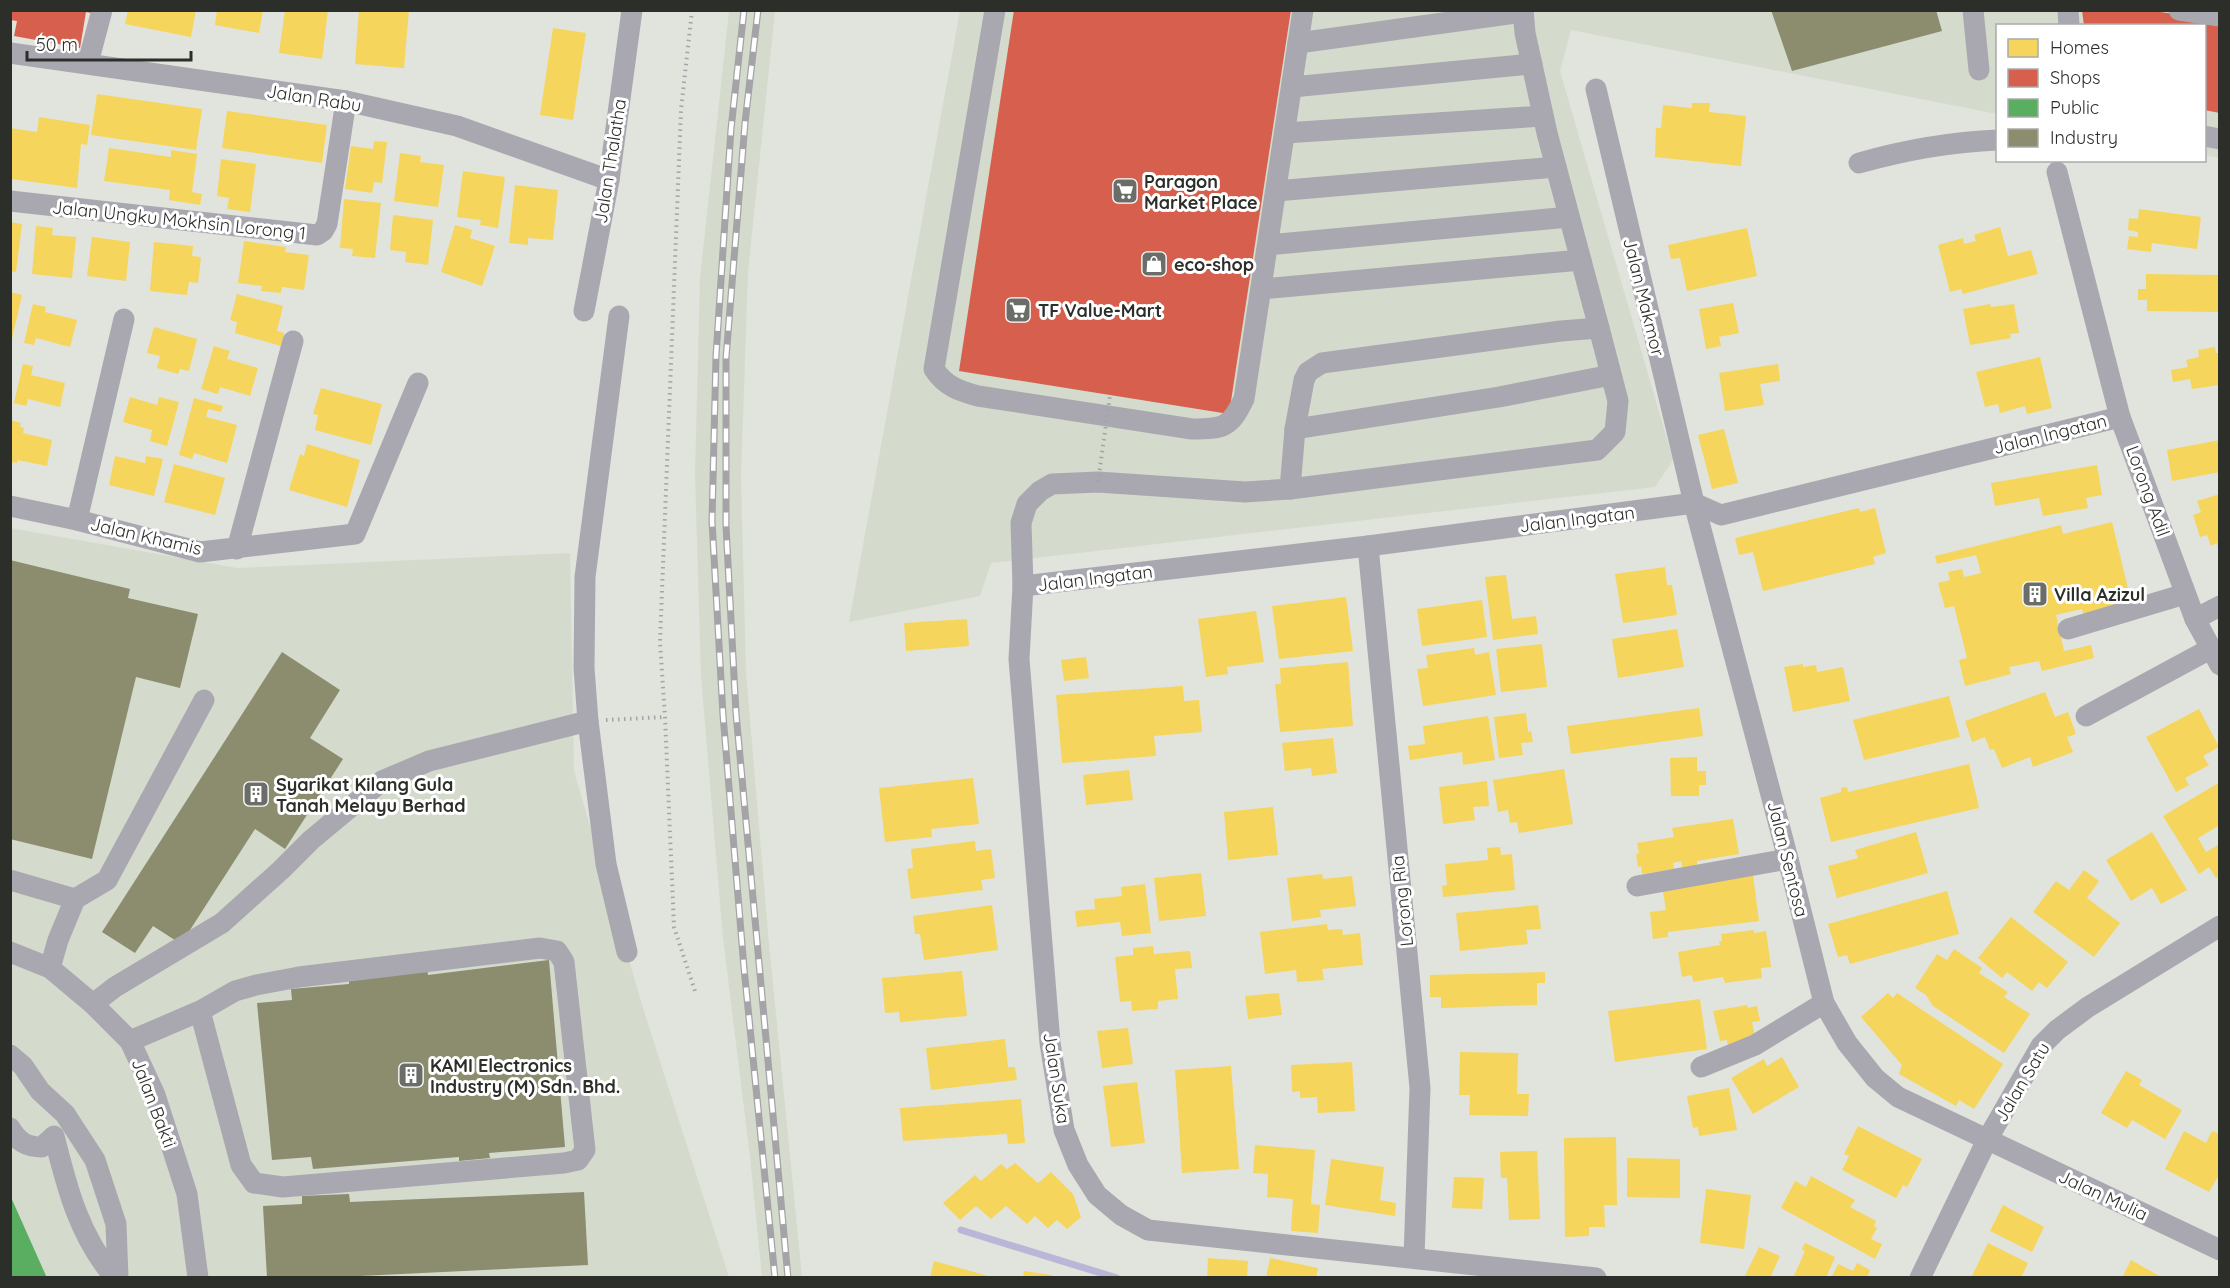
<svg xmlns="http://www.w3.org/2000/svg" width="2230" height="1288" font-family="Quicksand,sans-serif">
<rect width="100%" height="100%" fill="#e0e4dc"/>
<g fill="#d4dbcc">
<path d="M729,11h46l-27,261 -7,204 5,196 22,261 34,344h-40l-12,-120 -27,-219 -22,-261 -6,-203 5,-196z"/>
<path d="M960,11h1259v147l-14,-3 -1,-129h-206l-1,88 -426,-84 -11,41 113,389 -18,27 -664,76 -11,33 -131,26z"/>
<path d="M10,528l227,40 333,-15 4,218 69,237 86,269h-718z"/>
</g>
<g fill="#f6d55c">
<path d="M128,10h68l-5,27 -66,-13z"/>
<path d="M217,10h46l-4,23 -44,-8z"/>
<path d="M285,10h43l-6,49 -43,-6z"/>
<path d="M359,10h50l-5,58 -49,-4z"/>
<path d="M553,28l33,5 -13,87 -33,-5z"/>
<path d="M97,94l105,15 -6,41 -105,-15z"/>
<path d="M1692,103h18l-1,9 37,4 -5,50 -86,-9 1,-29h5l2,-23 29,3z"/>
<path d="M227,111l100,14 -5,38 -100,-15z"/>
<path d="M39,117l51,8 -3,20 -6,-1 -4,44 -66,-9 -1,-51 27,4z"/>
<path d="M374,141l13,1 -5,41 -8,-1 -2,11 -27,-4 6,-43 22,3z"/>
<path d="M109,148l62,9v-7l26,4 -5,38 10,2 -2,11 -31,-5 1,-10 -66,-9z"/>
<path d="M400,153l21,3 -1,6 24,3 -6,42 -44,-6z"/>
<path d="M221,159l35,5 -6,48 -23,-3 2,-11 -12,-2z"/>
<path d="M463,171l42,6 -7,51 -18,-3 1,-5 -24,-3z"/>
<path d="M515,185l43,5 -5,50 -25,-2v7l-19,-2z"/>
<path d="M344,199l37,4 -6,55 -23,-2 1,-7 -13,-1z"/>
<path d="M2139,209l62,8 -4,32 -45,-6 -1,9 -24,-3 2,-13 9,1v-5l-10,-2 1,-12 9,1z"/>
<path d="M393,215l40,5 -5,45 -23,-3 1,-10 -16,-2z"/>
<path d="M10,222l12,2 -6,48 -6,-1z"/>
<path d="M455,225l17,5 -2,8 25,8 -13,40 -41,-14z"/>
<path d="M36,226l17,2 -1,7 24,2 -4,41 -40,-4z"/>
<path d="M2000,227l8,29 23,-6 7,24 -75,20 -2,-5 -11,3 -12,-47 25,-7 1,6 12,-3 -2,-6z"/>
<path d="M1747,228l10,48 -70,15 -7,-33 -9,1 -3,-14z"/>
<path d="M92,237l38,5 -4,39 -39,-5z"/>
<path d="M244,241l42,6 -1,5 24,3 -5,35 -22,-3 -1,6 -20,-2 1,-5 -24,-3z"/>
<path d="M154,242l39,4 -1,10 9,1 -3,26 -9,-1 -2,13 -37,-4z"/>
<path d="M2146,274l74,1v37l-73,-1v-11h-9v-11h8z"/>
<path d="M10,292l12,3 -10,44h-2z"/>
<path d="M237,294l46,12 -6,25 7,2 -3,13 -46,-13 2,-11 -7,-2z"/>
<path d="M1733,303l6,30 -20,4 2,9 -15,3 -7,-40z"/>
<path d="M33,304l13,3 -1,5 32,8 -7,27 -34,-9 -2,7 -10,-2z"/>
<path d="M1990,304l1,3 23,-3 5,29 -9,1 1,4 -41,7 -7,-36z"/>
<path d="M154,327l43,12 -8,32 -9,-2 -2,5 -21,-6 3,-12 -13,-3z"/>
<path d="M214,346l16,5 -3,8 31,9 -8,28 -30,-9 -2,7 -17,-5z"/>
<path d="M2215,347l1,6h4v32l-28,4 -2,-10 -17,3 -2,-12 17,-3 -2,-7 13,-3 -1,-7z"/>
<path d="M2040,357l12,51 -25,6 -2,-8 -25,7 -2,-9 -13,3 -9,-35z"/>
<path d="M23,364l10,2 -2,9 34,8 -5,24 -32,-8 -2,7 -12,-3z"/>
<path d="M1778,364l2,17 -20,3 4,21 -39,6 -6,-38z"/>
<path d="M321,388l61,16 -11,41 -56,-15 3,-15 -5,-1z"/>
<path d="M130,397l27,8 2,-8 20,5 -12,44 -17,-5 2,-11 -29,-8z"/>
<path d="M194,398l29,8 -2,6 -13,-3 -2,8 31,8 -10,38 -33,-10 -2,6 -13,-4z"/>
<path d="M10,420l11,3 -1,4 4,1 -1,5 29,7 -5,26 -30,-6v3l-4,-1 -3,7z"/>
<path d="M1724,429l14,54 -26,6 -14,-54z"/>
<path d="M2220,440v32l-48,9 -5,-31z"/>
<path d="M307,444l53,16 -13,47 -58,-17 11,-36 4,2z"/>
<path d="M115,456l30,7 1,-7 17,3 -9,37 -45,-11z"/>
<path d="M174,464l51,14 -10,37 -51,-13z"/>
<path d="M2097,465l5,30 -16,3 2,10 -45,8 -4,-18 -44,8 -4,-23z"/>
<path d="M2220,494v57h-1l-2,-8 -6,3 -4,-11 -7,2 -7,-22 8,-3 -4,-11z"/>
<path d="M1859,508l1,4 15,-4 11,45 -13,4 2,7 -112,27 -10,-39 -14,3 -4,-17z"/>
<path d="M2112,522l20,83 -48,11 -2,-7 -26,6 8,36 27,-6 3,13 -52,13 -3,-10 -30,6 2,7 -46,12 -6,-26 8,-2 -13,-52 -9,2 -7,-25 12,-3 -2,-8 14,-3 2,8 17,-4 -5,-18 -39,9 -2,-8 126,-31 2,9z"/>
<path d="M1665,567l2,18h5l5,30 -54,8 -8,-49z"/>
<path d="M1506,575l6,44 24,-3 2,18 -45,6 -8,-63z"/>
<path d="M1346,597l7,54 -74,8 -7,-53z"/>
<path d="M1482,600l5,37 -65,9 -5,-37z"/>
<path d="M1256,611l8,51 -37,5 1,7 -22,3 -8,-58z"/>
<path d="M967,619l2,27 -63,5 -2,-28z"/>
<path d="M1677,629l7,38 -66,11 -6,-39z"/>
<path d="M1542,644l5,43 -46,5 -5,-43z"/>
<path d="M1474,648l1,7 14,-3 7,43 -73,11 -6,-37 11,-1 -2,-13z"/>
<path d="M1086,657l3,21 -25,3 -3,-21z"/>
<path d="M1348,662l5,64 -73,6 -5,-48h6l-1,-16z"/>
<path d="M1803,664v3l13,-2 1,7 26,-5 7,34 -57,11 -9,-45z"/>
<path d="M1183,686l1,15 15,-1 3,32 -48,4 2,20 -94,7 -6,-68z"/>
<path d="M2045,692l10,25 13,-5 8,22 -9,3 6,15 -40,15 -3,-10 -28,11 -8,-19 -4,1 -5,-13 -13,5 -7,-21z"/>
<path d="M1949,696l11,41 -96,23 -11,-40z"/>
<path d="M1699,708l4,28 -132,18 -4,-28z"/>
<path d="M2199,709l20,38 -16,9 6,9 -24,13 4,7 -13,7 -30,-55z"/>
<path d="M1526,713l2,19 3,-1 2,11 -12,1 2,12 -24,3 -5,-41z"/>
<path d="M1488,716l7,44 -32,5 -1,-13 -52,8 -2,-14 17,-2 -2,-18z"/>
<path d="M1333,738l4,35 -25,3 -1,-8 -26,3 -3,-28z"/>
<path d="M1697,757v14h9v14h-7v11h-28l-1,-38z"/>
<path d="M1969,764l10,44 -148,34 -11,-44 21,-6v-4l6,-1 1,5z"/>
<path d="M1564,769l9,55 -54,9 -2,-11 -7,1 -2,-13 -10,2 -5,-32z"/>
<path d="M1129,770l4,30 -47,5 -3,-30z"/>
<path d="M973,778l6,46 -48,5 1,8 -47,5 -6,-54z"/>
<path d="M1487,781l2,25 -16,1 2,13 -32,4 -4,-37z"/>
<path d="M2220,782v43l-22,13 8,14 14,-8v32l-4,2 -7,-11 -10,7 -36,-58z"/>
<path d="M1273,807l5,48 -50,5 -4,-48z"/>
<path d="M1733,819l6,35 -42,7 1,9 -15,2 -2,-11 -8,2 1,6 -32,5 -1,-8 -3,1 -2,-13 3,-1 -2,-10 37,-6 -2,-9z"/>
<path d="M1916,832l12,41 -91,25 -9,-32 30,-8 -3,-8z"/>
<path d="M2152,832l35,58 -26,14 -9,-16 -21,13 -25,-41z"/>
<path d="M975,841l1,10 15,-2 4,29 -14,2 2,10 -72,9 -4,-30 6,-1 -2,-19z"/>
<path d="M1500,847l1,8 11,-1 3,36 -72,7 -1,-11 5,-1 -2,-21 43,-4 -1,-12z"/>
<path d="M2084,870l15,11 -12,17 33,25 -26,34 -61,-45 23,-31 13,9z"/>
<path d="M1201,873l5,43 -47,5 -5,-43z"/>
<path d="M1322,874l1,5 29,-3 4,30 -36,4 1,7 -29,4 -5,-43z"/>
<path d="M1753,875l6,46 -91,11v5l-15,2 -3,-27 16,-2 -4,-24z"/>
<path d="M1145,884l6,49 -29,3 -2,-14 -43,5 -2,-16 20,-2 -1,-10 28,-3 -1,-9z"/>
<path d="M1947,891l12,43 -109,30 -3,-9 -9,2 -10,-33z"/>
<path d="M992,905l6,45 -74,10 -4,-26h-5l-2,-18z"/>
<path d="M1538,905l3,24 -15,1 2,14 -68,7 -4,-38z"/>
<path d="M2011,917l57,45 -21,26 -8,-6 -7,9 -25,-19 -5,6 -24,-20z"/>
<path d="M1327,924l1,6 14,-1 1,6 17,-2 3,32 -41,4 2,11 -27,2 -1,-12 -31,4 -5,-42z"/>
<path d="M1754,930v3l12,-2 5,36 -10,1 1,10 -37,5 -2,-6 -30,5 -1,-7 -10,2 -4,-25 42,-7 -1,-4h3l-1,-7z"/>
<path d="M1153,946l1,8 36,-3 2,17 -17,1 3,30 -20,2v8l-26,2 -1,-10 -11,1 -5,-45 18,-2v-7z"/>
<path d="M1954,949l28,19 -3,5 29,19 -4,5 26,17 -26,39 -71,-47 -7,-11 -11,-7 22,-34 10,6z"/>
<path d="M962,971l5,45 -67,6 -1,-10 -14,1 -3,-35z"/>
<path d="M1545,972v11h-8v22l-96,3v-11h-11v-22z"/>
<path d="M1279,993l3,22 -34,4 -3,-23z"/>
<path d="M1888,993l5,5 4,-5 106,71 -29,45 -15,-9 -3,6 -57,-32 3,-9 -41,-48z"/>
<path d="M1700,999l7,50 -92,13 -7,-51z"/>
<path d="M1747,1005l1,3 9,-2 3,15 -8,1 4,19 -28,5 -1,-6 -7,1 -7,-30z"/>
<path d="M1128,1028l5,36 -31,4 -5,-37z"/>
<path d="M1005,1039l3,28h7l2,13 -86,10 -5,-42z"/>
<path d="M1460,1052l58,1 -1,41h12l-1,22 -59,-1 1,-20h-11z"/>
<path d="M1782,1057l17,30 -46,27 -22,-36 33,-19 3,7z"/>
<path d="M1352,1062l3,49 -37,2 -1,-16 -17,1v-7l-8,1 -1,-27z"/>
<path d="M1231,1066l8,103 -57,4 -7,-103z"/>
<path d="M2126,1071l16,9 -3,5 43,25 -17,29 -33,-19 -5,8 -26,-15z"/>
<path d="M1137,1082l8,61 -34,4 -8,-61z"/>
<path d="M1729,1088l8,42 -38,6 -1,-9 -5,1 -6,-32z"/>
<path d="M1021,1099l4,44 -17,1 -1,-10 -104,7 -3,-33z"/>
<path d="M1858,1126l64,33 -15,28 -4,-2 -7,13 -54,-28 7,-14 -5,-2z"/>
<path d="M2184,1131l22,12 6,-12 8,3v39l-11,19 -44,-23z"/>
<path d="M1616,1137l1,68h-13l1,22h-16v9l-24,1 -1,-99z"/>
<path d="M1255,1145l60,5 -4,54 9,1 -2,28 -27,-2 2,-32 -26,-2 1,-23 -15,-1z"/>
<path d="M1537,1151l3,68 -31,1 -2,-42h-6l-1,-26z"/>
<path d="M1627,1158l53,1v39l-53,-1z"/>
<path d="M1331,1159l53,8 -4,33 16,3 -1,13 -70,-11z"/>
<path d="M1015,1163l23,20 13,-11 22,22 8,23 -14,12 -10,-9 -9,8 -13,-12 -8,8 -21,-18 -15,13 -15,-13 -16,14 -17,-17 32,-28 6,6 20,-17 6,5z"/>
<path d="M1811,1176l44,24 -5,7 26,14 -2,5 3,2 -6,11 11,5 -7,15 -94,-51 14,-27 11,6z"/>
<path d="M1454,1177l30,1 -2,31 -30,-1z"/>
<path d="M1706,1189l45,6 -7,54 -44,-6z"/>
<path d="M2003,1205l41,22 -12,25 -42,-21z"/>
<path d="M1805,1243l30,14 -9,21h-33l12,-27 -3,-2z"/>
<path d="M1988,1243l40,20 -7,15h-50z"/>
<path d="M1759,1247l21,9 -10,22h-21l-4,-2z"/>
<path d="M1208,1258l40,3 -1,17h-40z"/>
<path d="M1270,1258l48,10 -2,10h-50z"/>
<path d="M2131,1260l32,18h-41z"/>
<path d="M934,1261l58,16v1h-62z"/>
<path d="M1857,1263l13,7 -3,8h-36l7,-14 15,7z"/>
<path d="M1024,1271l28,4v3h-29z"/>
</g>
<g fill="#d6604d">
<path d="M10,10h87l-1,4 -10,-2 -6,36 -66,-12 3,-15 -7,-1z"/>
<path d="M1014,10h277l-62,404 -270,-43z"/>
<path d="M2082,10h63l75,10v93l-16,-3v-84h-120z"/>
</g>
<path fill="#5aae61" d="M10,1195l37,83h-37z"/>
<g fill="#8c8c6e">
<path d="M1771,10h165l6,21 -150,40z"/>
<path d="M10,560l120,29 -2,9 70,16 -18,74 -44,-11 -44,182 -82,-20z"/>
<path d="M282,652l58,38 -30,48 33,21 -58,90 -30,-20 -74,115 -28,-18 -18,27 -33,-21z"/>
<path d="M549,960l16,187 -76,6 1,5 -31,3v-4l-146,12 -2,-12 -39,3 -15,-157 35,-3 -1,-11 58,-5v-6l78,-10 1,7z"/>
<path d="M584,1192l4,73 -269,13h-52l-4,-72 39,-2v-8l47,-2 1,8z"/>
</g>
<g fill="none" stroke-linecap="round" stroke-linejoin="round">
<path stroke="#bbb6d8" stroke-width="7" d="M961,1230l156,48"/>
<g stroke="#a3a3a8" stroke-width="4" stroke-dasharray="1.5 4.5" stroke-linecap="butt">
<path d="M692,10l-11,100 -21,532 5,75 9,210 21,64"/>
<path d="M606,720l59,-3"/>
</g>
<g stroke="#a9a8b1" stroke-width="21">
<path d="M995,10l-61,359c11,17 25,22 44,27l214,33c31,0 38,-1 52,-30l59,-389"/>
<path d="M1523,10l2,23 22,100 52,195"/>
<path d="M1973,10l6,60"/>
<path d="M2068,10l1,16"/>
<path d="M2179,10l41,6"/>
<path d="M1298,43l225,-31"/>
<path d="M10,53l336,48 111,25 152,54"/>
<path d="M88,63l14,-53"/>
<path d="M1292,87l240,-23"/>
<path d="M1596,89l98,414 94,356 36,144 23,40 28,35 23,19 322,153"/>
<path d="M1285,133l258,-17"/>
<path d="M2204,136l16,3"/>
<path d="M1859,163c46,-13 91,-21 139,-23"/>
<path d="M2057,172l63,245 75,202 25,46"/>
<path d="M1276,191l280,-24"/>
<path d="M10,201l307,34 6,-4 4,-7 19,-123"/>
<path d="M1268,245l301,-28"/>
<path d="M1261,289l320,-29"/>
<path d="M584,311l25,-131 23,-170"/>
<path d="M619,316l-34,261 -1,91 4,53 18,143 21,88"/>
<path d="M1599,328l19,73 -3,31 -18,18 -307,39 5,-60 9,-49 4,-8 14,-9 239,-32z"/>
<path d="M1295,429l204,-32 112,-22"/>
<path d="M1290,489l-45,3 -147,-10 -46,2 -12,7 -13,13 -6,19 2,63 -4,73 31,384 14,87 14,35 19,30 24,20 27,15 448,48"/>
<path d="M10,506l67,14 123,32 155,-18 63,-151"/>
<path d="M77,520l47,-201"/>
<path d="M1368,546l52,542 -6,169"/>
<path d="M237,549l56,-208"/>
<path d="M1023,586l345,-40 326,-43 27,12 399,-98"/>
<path d="M2195,619l25,-13"/>
<path d="M2068,629l117,-35"/>
<path d="M2086,716l124,-67"/>
<path d="M10,880l65,19"/>
<path d="M1637,886l151,-27"/>
<path d="M10,952l40,16 43,36 37,37 25,54 32,99 11,84"/>
<path d="M50,968l8,-28 17,-41 32,-19 97,-180"/>
<path d="M93,1004l22,-17 107,-64 59,-53 30,-30 71,-59 47,-20 159,-40"/>
<path d="M130,1041l70,-30 35,-20 21,-6 43,-8 241,-29 17,3 7,11 21,188 -7,10 -14,3 -281,24 -29,-4 -13,-18 -41,-154"/>
<path d="M10,1055l13,11 17,25 25,23 30,46 21,64 2,54"/>
<path d="M1701,1067l54,-22 69,-42"/>
<path d="M10,1128c8,14 17,19 32,19l12,-11c13,52 25,100 61,142"/>
<path d="M1920,1278l67,-138 54,-94 16,-16 31,-23 132,-81"/>
</g>
<g stroke="#a4a3a7" stroke-width="7">
<g id="rail">
<path d="M744,10l-13,119 -15,227 -4,165 11,194 21,253 31,310"/>
<path d="M758,10l-13,113 -19,235v168l10,187 52,565"/>
</g>
</g>
<use href="#rail" stroke="#fff" stroke-width="4.5" stroke-dasharray="14" stroke-linecap="butt"/>
<path stroke="#a3a3a8" stroke-width="4" stroke-dasharray="1.5 4.5" stroke-linecap="butt" d="M1098,482l12,-87"/>
</g>
<defs>
<g id="supermarket-square" transform="scale(1.35)"><rect x="-9" y="-9" width="18" height="18" rx="4" fill="#6b6e68" stroke="#fff"/><path d="M-6-5.5h2.5l.6 2H6L4.5 2H-2.5L-4.4-4H-6ZM-1.5 3.2a1.3 1.3 0 1 0 .1 0ZM3 3.2a1.3 1.3 0 1 0 .1 0Z" fill="#fff"/></g>
<g id="shop-square" transform="scale(1.35)"><rect x="-9" y="-9" width="18" height="18" rx="4" fill="#6b6e68" stroke="#fff"/><path d="M-5-2.5h2.3a2.7 3.5 0 0 1 5.4 0H5L5.5 6h-11ZM-1.5-2.5h3a1.5 2.3 0 0 0-3 0Z" fill="#fff"/></g>
<g id="building-square" transform="scale(1.35)"><rect x="-9" y="-9" width="18" height="18" rx="4" fill="#6b6e68" stroke="#fff"/><path d="M-4-6H4V6H1V3H-1V6H-4ZM-2.5-4.3h1.7v1.8h-1.7ZM.8-4.3h1.7v1.8H.8ZM-2.5-1h1.7V.8h-1.7ZM.8-1h1.7V.8H.8Z" fill="#fff"/></g>
</defs>
<g fill-rule="evenodd">
<use href="#supermarket-square" x="1125" y="191"/>
<use href="#shop-square" x="1154" y="264"/>
<use href="#supermarket-square" x="1018" y="310"/>
<use href="#building-square" x="2035" y="594"/>
<use href="#building-square" x="256" y="794"/>
<use href="#building-square" x="411" y="1075"/>
</g>
<g text-anchor="middle" dominant-baseline="central" stroke-width="6" stroke-linejoin="round" paint-order="stroke">
<g font-size="18" fill="#2c2e29" stroke="#fff">
<text transform="translate(314 98) rotate(9)">Jalan Rabu</text>
<text transform="translate(610 161) rotate(-81)">Jalan Thalatha</text>
<text transform="translate(179 220) rotate(6)">Jalan Ungku Mokhsin Lorong 1</text>
<text transform="translate(1644 297) rotate(76)">Jalan Makmor</text>
<text transform="translate(2050 434) rotate(-14)">Jalan Ingatan</text>
<text transform="translate(2148 491) rotate(70)">Lorong Adil</text>
<text transform="translate(1577 519) rotate(-7)">Jalan Ingatan</text>
<text transform="translate(146 536) rotate(13)">Jalan Khamis</text>
<text transform="translate(1095 578) rotate(-7)">Jalan Ingatan</text>
<text transform="translate(1788 859) rotate(76)">Jalan Sentosa</text>
<text transform="translate(1402 901) rotate(-96)">Lorong Ria</text>
<text transform="translate(1057 1078) rotate(81)">Jalan Suka</text>
<text transform="translate(2022 1082) rotate(-59)">Jalan Satu</text>
<text transform="translate(154 1103) rotate(69)">Jalan Bakti</text>
<text transform="translate(2103 1195) rotate(25)">Jalan Mulia</text>
</g>
<g font-size="18" font-weight="bold" fill="#2c2e29" stroke="#fff" text-anchor="start">
<text x="1144" y="181">Paragon<tspan x="1144" dy="21">Market Place</tspan></text>
<text x="1174" y="264">eco-shop</text>
<text x="1038" y="310">TF Value-Mart</text>
<text x="2054" y="594">Villa Azizul</text>
<text x="276" y="784">Syarikat Kilang Gula<tspan x="276" dy="21">Tanah Melayu Berhad</tspan></text>
<text x="430" y="1065">KAMI Electronics<tspan x="430" dy="21">Industry (M) Sdn. Bhd.</tspan></text>
</g>
</g>
<rect width="2230" height="1288" fill="none" stroke="#2c2e29" stroke-width="24"/>
<rect x="1996" y="24" width="210" height="138" fill="#ffffff" stroke="#ababa9" stroke-width="1.5"/>
<rect x="2008" y="39" width="30" height="18" fill="#f6d55c" stroke="#ababa9" stroke-width="1.5"/>
<text x="2050" y="54" font-size="18" fill="#2c2e29">Homes</text>
<rect x="2008" y="69" width="30" height="18" fill="#d6604d" stroke="#ababa9" stroke-width="1.5"/>
<text x="2050" y="84" font-size="18" fill="#2c2e29">Shops</text>
<rect x="2008" y="99" width="30" height="18" fill="#5aae61" stroke="#ababa9" stroke-width="1.5"/>
<text x="2050" y="114" font-size="18" fill="#2c2e29">Public</text>
<rect x="2008" y="129" width="30" height="18" fill="#8c8c6e" stroke="#ababa9" stroke-width="1.5"/>
<text x="2050" y="144" font-size="18" fill="#2c2e29">Industry</text>
<path d="M27 51v9h164v-9" fill="none" stroke="#2c2e29" stroke-width="3"/>
<text x="36" y="51" font-size="18" fill="#2c2e29" stroke="#ffffff" stroke-width="4.5" paint-order="stroke">50 m</text>
</svg>
